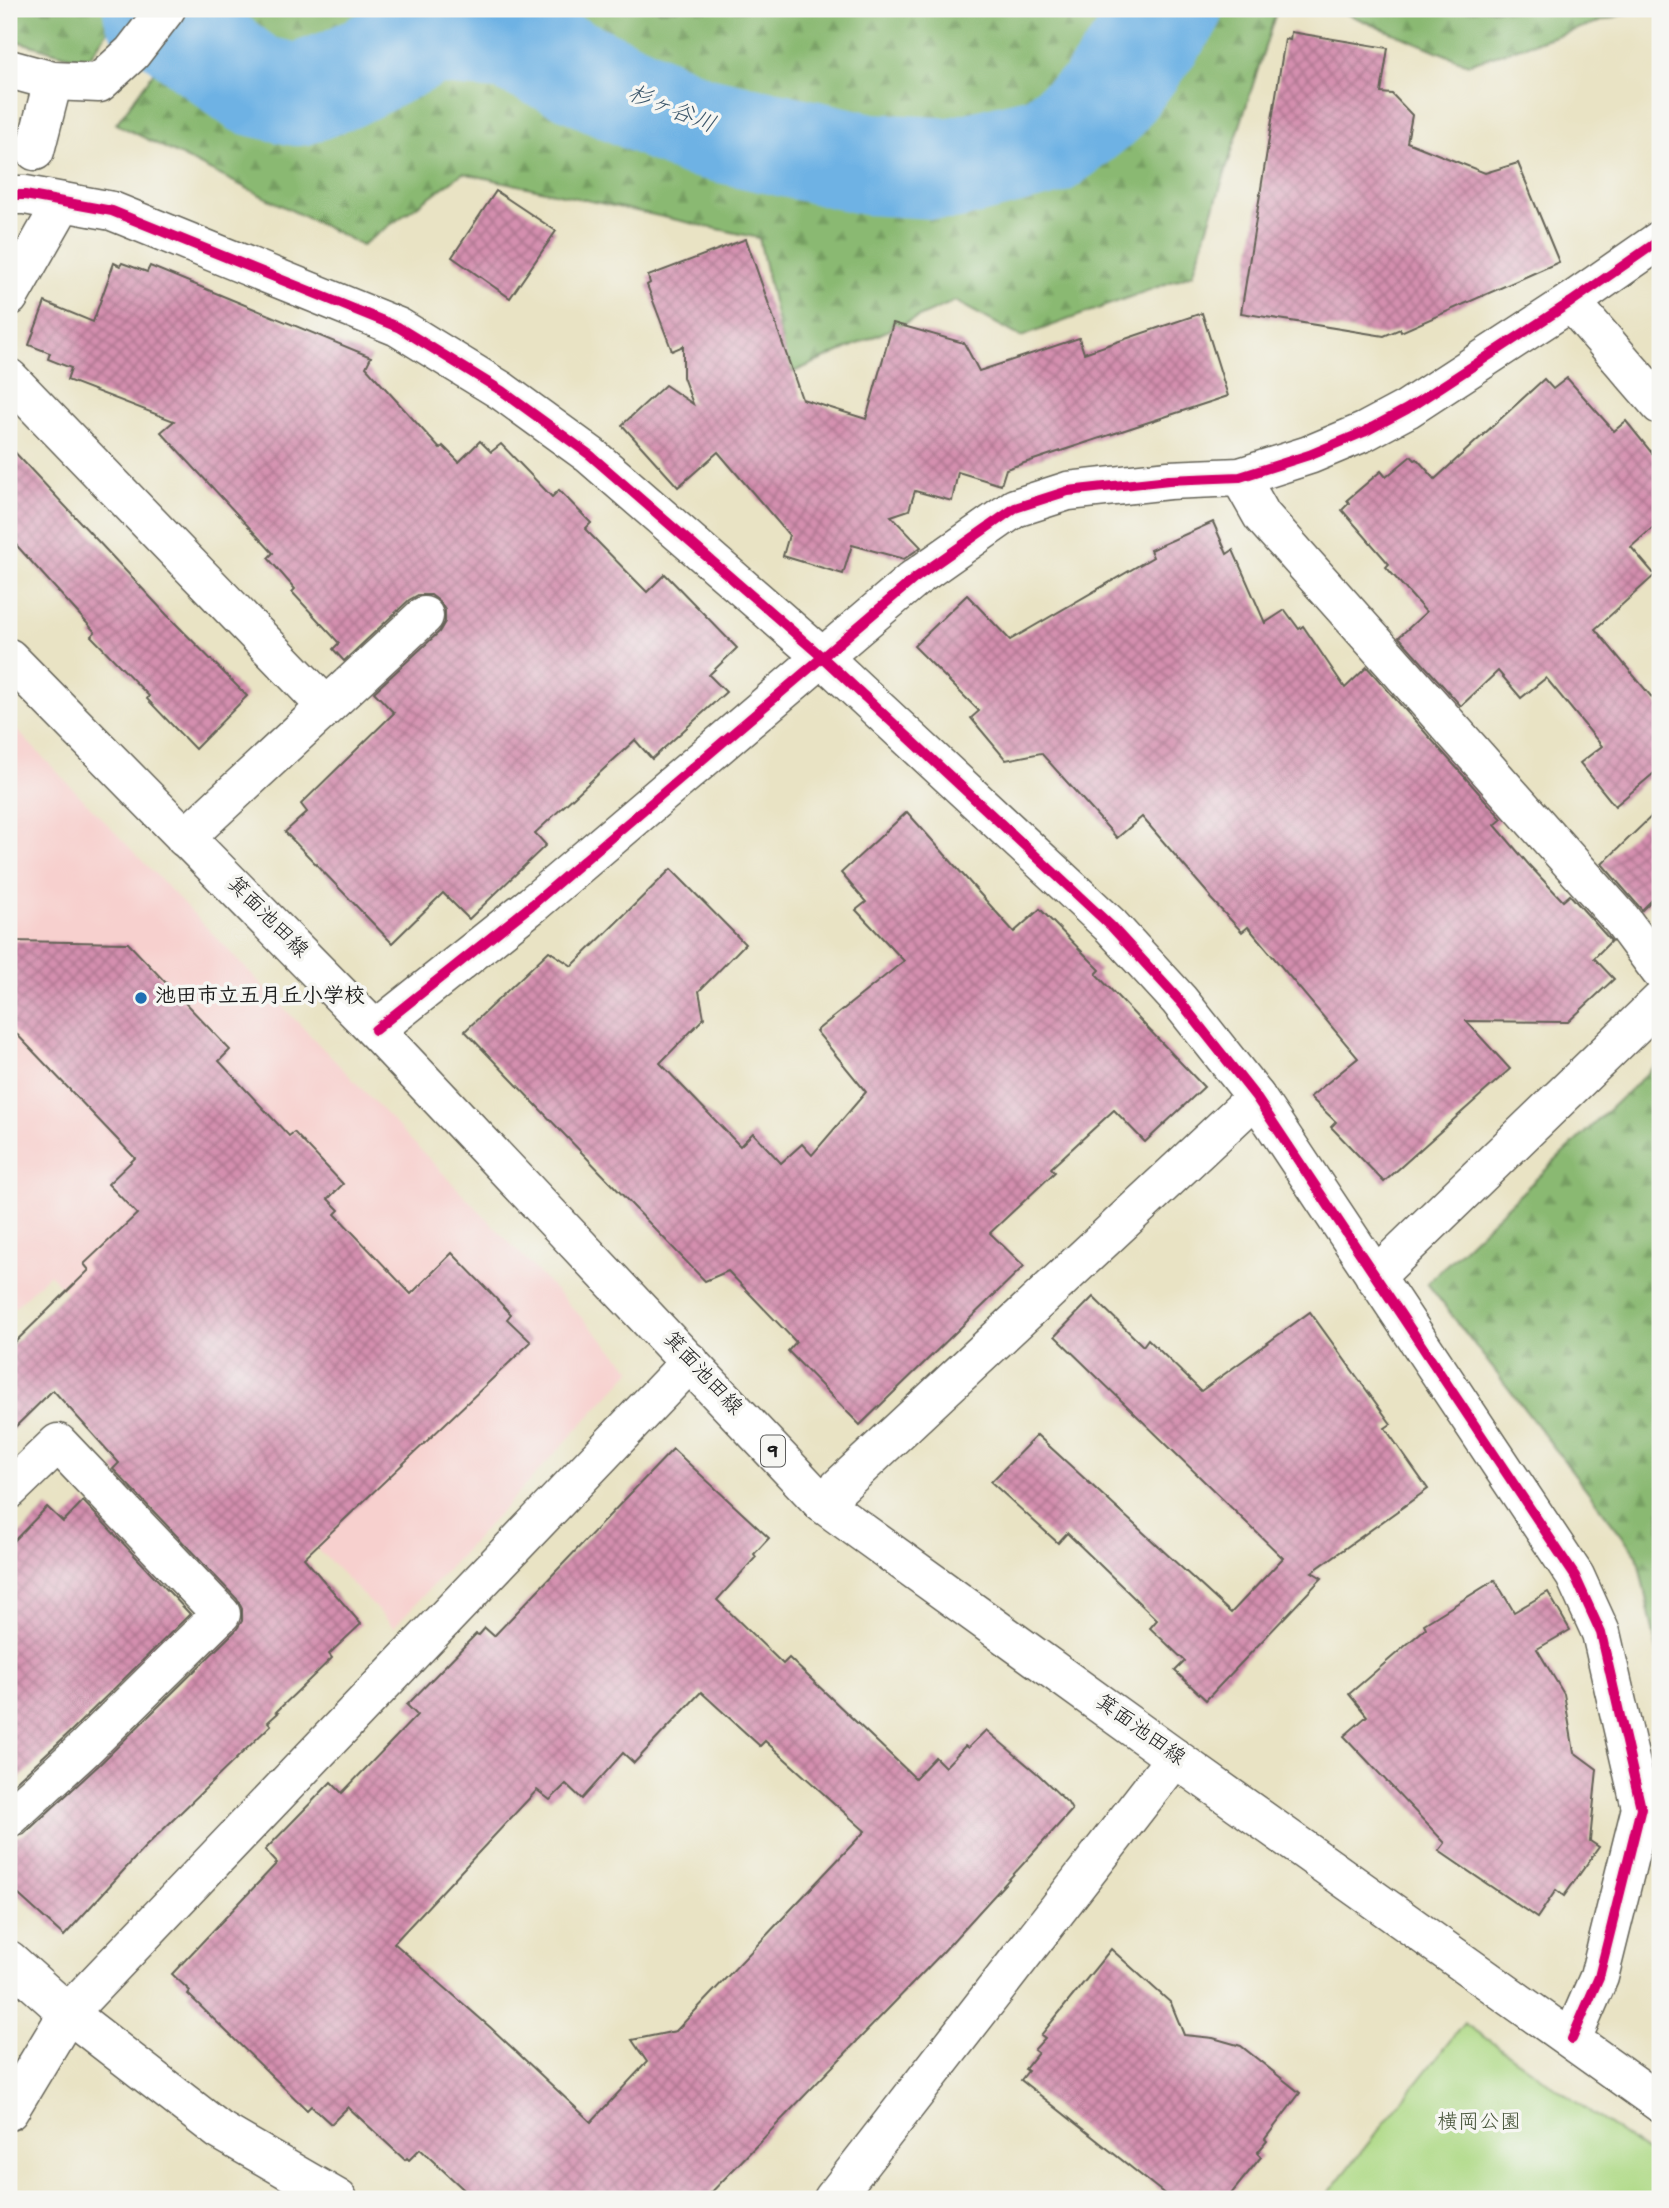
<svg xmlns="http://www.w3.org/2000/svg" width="1669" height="2208" font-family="'Gochi Hand','Klee One',sans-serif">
<defs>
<pattern id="forest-firs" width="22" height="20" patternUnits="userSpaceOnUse" patternTransform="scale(1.75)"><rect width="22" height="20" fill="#8ab972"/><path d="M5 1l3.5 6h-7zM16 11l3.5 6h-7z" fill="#769e62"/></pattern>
<pattern id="building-cross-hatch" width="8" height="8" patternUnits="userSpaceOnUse" patternTransform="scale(1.75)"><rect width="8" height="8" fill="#d48faf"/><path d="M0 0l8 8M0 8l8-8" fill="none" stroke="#ab748e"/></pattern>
</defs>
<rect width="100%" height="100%" fill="#f6f6f2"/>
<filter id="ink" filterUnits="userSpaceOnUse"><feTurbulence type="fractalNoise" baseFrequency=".0143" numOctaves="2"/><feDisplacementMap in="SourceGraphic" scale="14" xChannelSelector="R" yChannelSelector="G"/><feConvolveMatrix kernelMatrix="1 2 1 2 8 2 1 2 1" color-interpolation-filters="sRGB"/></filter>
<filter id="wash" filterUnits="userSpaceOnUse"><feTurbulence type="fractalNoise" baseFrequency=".00686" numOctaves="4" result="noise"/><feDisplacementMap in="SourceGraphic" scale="28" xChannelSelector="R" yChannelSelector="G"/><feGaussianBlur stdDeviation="1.57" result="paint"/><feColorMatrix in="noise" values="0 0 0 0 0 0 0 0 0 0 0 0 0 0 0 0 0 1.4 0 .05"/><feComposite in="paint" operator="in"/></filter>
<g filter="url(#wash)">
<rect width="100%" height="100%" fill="#e9e3c4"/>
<path fill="#f7d0ce" d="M9,722l623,648 -238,257 -345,-353 -40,39z"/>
<g fill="url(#forest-firs)" stroke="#536a47" stroke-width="2">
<path d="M9,9h114l-36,52 -78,-22z"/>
<path d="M200,9h1077l-84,265 -172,63 -66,-36 -166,73 -30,-136 -296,-65 -101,72 -246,-121z"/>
<path d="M1335,9h304l-171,55z"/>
<path d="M1660,1061v603l-23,-109 -210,-272z"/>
</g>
<path fill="#add984" stroke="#647a50" stroke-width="2" d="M1464,2023l196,138v38h-336z"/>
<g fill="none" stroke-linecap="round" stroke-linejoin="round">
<path stroke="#6eb2e4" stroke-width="102" d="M154,9l100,76 44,10 43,-16 92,-46 76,7 187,86 173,38 82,5 97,-24 53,-41 70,-95"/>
</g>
<g id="blocks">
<g fill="url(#building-cross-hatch)" fill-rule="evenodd">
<path d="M1291,32l97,16 -7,45 11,1 20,21 -5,27 78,31 33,-10 41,99 -158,70 -1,-3 -16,7 -143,-23 44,-274 5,1z"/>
<path d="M496,191l60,40 -46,67 -58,-41z"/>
<path d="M746,239l56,160 64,20 27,-96 71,20 15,28 100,-33 5,15 118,-40 26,83 -222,73 -5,16 -43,-13 -6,29 -37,-10 -6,19 -18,6 30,31 -17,12 -52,-14 -9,29 -60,-18 6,-21 -71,-83 -40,35 -56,-62 43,-40 28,19 -10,-27v-31l-11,5 -25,-66 3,-2 -2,-7z"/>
<path d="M114,263l6,3 2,-3 25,9 3,-6 221,91 -5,10 74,82 3,-3 16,16 21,-21 11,11 10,-8 51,53 7,-7 32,33 -6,6 62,63 18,-18 72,74 -28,27 17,17 -74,67 -17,-19 -100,93 11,12 -77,74 -26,-26 -51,50 -107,-111 22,-20 -6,-8 93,-91 -20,-21 65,-60 6,-10v-12l-5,-8 -9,-7h-13l-9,5 -65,61 -11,-12 6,-6 -47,-51 3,-3 -27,-31 5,-5 -112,-121 13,-11 -107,-41 4,-12 -23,-9 2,-6 -21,-8 16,-43 48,20z"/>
<path d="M1567,378l47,53 12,-10 34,42v58l-29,26 24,28 -60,54 65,78v61l-45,38 -35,-43 22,-17 -56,-68 -25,20 -23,-27 -37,35 -62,-69 27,-25 -40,-45 3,-3 -47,-54 7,-7 -2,-3 34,-29 5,6 25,-21 4,4 2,-1 18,20 109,-100 9,10z"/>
<path d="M9,446l158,169 80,81 -52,53 -48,-50 2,-3 -58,-60 4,-4 -86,-95z"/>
<path d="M1213,522l14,32 6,-4 32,73 20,-13 14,19 4,-3 42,62 22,-21 135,152 -7,6 34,40 34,36 7,-6 41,46 -17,17 20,21 -46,43 -102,-1 44,48 -126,113 -53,-55 5,-5 -26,-25 48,-39 -110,-131 -6,5 -32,-34 1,-1 -69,-80 -25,21 -76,-85 -35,7 -35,-42 8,-7 -65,-65 53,-51 43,45 143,-83 -3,-7z"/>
<path d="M1660,808v84l-18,18 -40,-46z"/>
<path d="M907,812l107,120 26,-23 60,61 -4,4 108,113 -59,55 -31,-32 -63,58 4,4 -65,61 34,33 -164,159 -72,-74 8,-9 -68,-71 -23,10 -240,-250 84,-80 23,15 99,-97 74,75 -46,47 5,27 -44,45 80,83 13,-13 28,30 21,-19 10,11 54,-63 -50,-61 88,-70 -48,-51 10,-8 -25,-29z"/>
<path d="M9,941l119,2 102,107 -11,11 70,75 5,-4 49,52 -15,15 11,11 -4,4 76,80 41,-41 59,61 -4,5 24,23 -227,216 57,66 -32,30 3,4 -56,54 2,1 -10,9 3,3 -127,123 -80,88 -55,-50v-47l15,-5 75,-69 137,-135 6,-9v-12l-5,-10 -124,-130 6,-6 -66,-73 -44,43v-85l80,-78 -5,-6 53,-50 -29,-30 27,-26 -126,-132z"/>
<path d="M1093,1297l50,49 5,-7 53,52 109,-79 81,112 -6,4 43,61 -116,83 10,6 -116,122 -31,-29 10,-10 -35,-33 7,-8 -90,-87 -9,10 -67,-61 46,-47 194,178 52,-55 -228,-222z"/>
<path d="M673,1449l96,89 -15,16 2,3 -39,43 66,64 6,-6 126,120 20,-21 10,10 20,-21 3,2 18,-18 53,45 29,28 4,7 -130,143 -237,246h-231l-54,-50 -11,11 -2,-2 -2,2 -57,-53 -17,17 -20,-18 -4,4 -119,-116 2,-3 -18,-17 105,-111 -12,-13 66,-68 11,11 75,-78 -10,-10 69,-71 3,1 6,-7 9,8zM701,1692l59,54 5,-5 100,90 -189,200 -44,9 15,22 -56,60 -100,-94 -97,-85 143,-153 13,10 16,-16 16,15 41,-46 11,10z"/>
<path d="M83,1501l107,113 -121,119 -60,55v-242l38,-39 16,15z"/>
<path d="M1495,1580l19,32 34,-20 22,38 -33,19 27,45 10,58 23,17 -7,72 9,6 -35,49 -8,-6 -19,28 -98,-67 6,-8 -101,-107 23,-20 -18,-22 77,-66 -2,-4z"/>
<path d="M1111,1949l60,54 13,32 29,3 28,8 59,47 -35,46 2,2 -10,12 4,4 -34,42h-56l-150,-119 7,-9 -3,-2 13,-16 -4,-3 11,-12 -4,-3z"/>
</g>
</g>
</g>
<g filter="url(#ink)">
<use href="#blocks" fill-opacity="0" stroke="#646257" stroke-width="2"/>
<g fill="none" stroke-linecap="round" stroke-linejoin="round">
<g stroke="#646257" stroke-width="41">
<g id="minor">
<path d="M9,69l44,12 46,2 33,-30 34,-44"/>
<path d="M35,151l18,-70"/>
<path d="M9,195h16l87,16 286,116 104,64 88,64 231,201 290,270 68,74 77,97 319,479 26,57 40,175 -42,169 -27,62"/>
<path d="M9,297l54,-95"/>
<path d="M1571,302l89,103"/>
<path d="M9,378l316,327"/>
<path d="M1240,477l22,39 360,404 38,51"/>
<path d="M185,838l239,-222"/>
<path d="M375,1030l158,-126 381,-325 101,-71 53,-17 101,-11 71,-3 69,-22 55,-23 43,-23 164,-107 89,-62"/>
<path d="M1375,1277l285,-276"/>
<path d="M9,1490l49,-47 163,171 -137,135 -75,69"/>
<path d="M822,1503l434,-406"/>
<path d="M9,1960l59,53 151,117 119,69"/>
<path d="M9,2111l59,-98 622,-651"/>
<path d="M833,2199l342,-441"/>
</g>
</g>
<g stroke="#646257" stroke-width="41">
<path id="major" d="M9,658l366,372 447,473 353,255 485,345"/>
</g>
<use href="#minor" stroke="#fff" stroke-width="38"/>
<use href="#major" stroke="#fff" stroke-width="38"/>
<g stroke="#f6f6f2" stroke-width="15">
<g id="cycleway">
<path d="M9,195h16l87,16 286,116 104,64 88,64 231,201 290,270 68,74 77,97 319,479 26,57 40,175 -42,169 -27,62"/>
<path d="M375,1030l158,-126 381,-325 101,-71 53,-17 101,-11 71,-3 69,-22 55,-23 43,-23 164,-107 89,-62"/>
</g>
</g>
<use href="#cycleway" stroke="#d6006c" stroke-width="10"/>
</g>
</g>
<circle fill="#1f6fb2" stroke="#f6f6f2" stroke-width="2.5" cx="141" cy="998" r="7"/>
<g text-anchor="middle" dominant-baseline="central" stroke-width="7" stroke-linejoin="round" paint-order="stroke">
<rect fill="#f6f6f2" stroke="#5d5d5c" stroke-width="2" x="761" y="1435.5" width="24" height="31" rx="5"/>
<g font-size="19" font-weight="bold" fill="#1c1c1c">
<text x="773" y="1451">9</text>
</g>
<g font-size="21" fill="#1c1c1c" stroke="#f6f6f2">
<text transform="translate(266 919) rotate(45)">箕面池田線</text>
<text transform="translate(701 1375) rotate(47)">箕面池田線</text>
<text transform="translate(1139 1732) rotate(36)">箕面池田線</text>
</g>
<g font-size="21" font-weight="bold" fill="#1c1c1c" stroke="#f6f6f2" text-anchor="start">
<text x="155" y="998">池田市立五月丘小学校</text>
</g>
<g font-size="21" fill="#48553b" stroke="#f6f6f2">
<text x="1479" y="2124">横岡公園</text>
</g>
<g font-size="23" font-style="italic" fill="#3d586c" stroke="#f6f6f2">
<text transform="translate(671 111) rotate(22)">杉ヶ谷川</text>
</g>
</g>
<rect width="1669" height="2208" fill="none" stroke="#f6f6f2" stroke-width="35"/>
</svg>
